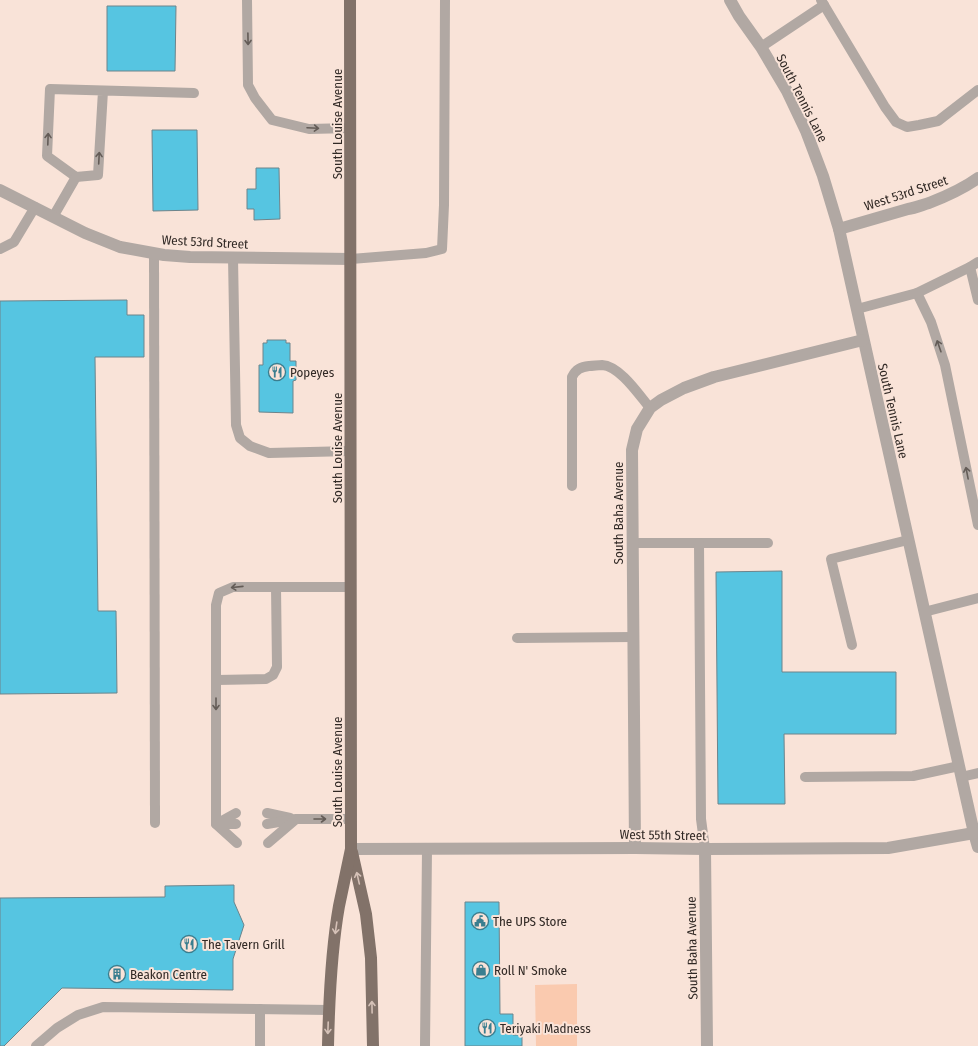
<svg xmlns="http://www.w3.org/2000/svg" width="978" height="1046" font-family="'Fira Sans Condensed',sans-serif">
<rect width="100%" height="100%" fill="#f9e3d8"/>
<path fill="#facaaf" d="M577,984v62h-41l-1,-61z"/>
<g fill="#56c5e1" stroke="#6d848b">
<path d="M107,6h69l-1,65h-68z"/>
<path d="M152,130h45l1,80 -45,1z"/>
<path d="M256,168h23l1,51 -26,1v-11h-7v-20h9z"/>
<path d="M127,300v15h17v42h-49l3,254h18l1,82 -117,1v-393z"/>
<path d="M267,340h19v3h4v18h6v19l-3,1v32l-34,-1v-47h4v-22h4z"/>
<path d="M782,571v101h114v62h-112l1,70h-67l-2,-232z"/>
<path d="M234,885v17l10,23 -11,34v31l-171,-2 -58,58h-4v-148l165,-1v-11z"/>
<path d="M465,902h34l1,112h13v21h9v11h-57z"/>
</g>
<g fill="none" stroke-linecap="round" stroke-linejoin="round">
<g stroke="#b1a8a3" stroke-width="10">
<path d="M247,0l1,85 7,13 17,22 37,9 42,-1"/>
<path d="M821,0l64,107 11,15 11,5 12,-2 19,-4 40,-31"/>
<path d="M761,47l63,-42"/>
<path d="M103,91l-5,84 -22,2 -29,-21 3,-67 144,4"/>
<path d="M53,217l23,-40"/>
<path d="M0,249l14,-7 21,-35"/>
<path d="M154,253l1,570"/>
<path d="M233,258l3,167 4,13 10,8 19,7 82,-2"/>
<path d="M351,259l75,-6 16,-4 2,-44 1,-205"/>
<path d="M970,267l8,33"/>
<path d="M917,293l14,29 14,43 33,160"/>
<path d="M857,309l60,-16 53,-26 8,-5"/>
<path d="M572,486v-109c4,-8 9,-10 17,-11 4,0 9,-1 13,-1 18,1 37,30 48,43"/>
<path d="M632,543h136"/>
<path d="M699,543l2,276 4,30"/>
<path d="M924,612l54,-14"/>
<path d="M517,638l116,-1"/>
<path d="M852,645l-21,-86 77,-19"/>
<path d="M217,680l49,-1 7,-4 4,-8 -1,-80"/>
<path d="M805,777l108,-1 46,-10"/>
<path d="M961,777l17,-4"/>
<path d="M267,813l23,5"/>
<path d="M218,823l18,-10"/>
<path d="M216,824l21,19"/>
<path d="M236,824h-20v-219l3,-12 14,-6h118"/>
<path d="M267,824l29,-5h55"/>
<path d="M268,843l27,-23"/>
<path d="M36,1046l21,-18 21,-13 25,-8 226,3"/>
<path d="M260,1046v-37"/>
<path d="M425,1046l2,-197"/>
</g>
<g stroke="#b1a8a3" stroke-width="12">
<path d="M730,0l9,16 22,31 26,44 19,40 17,45 16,53 120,537 15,67 4,14"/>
<path d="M0,190l85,43 35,14 44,8 26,2 161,2"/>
<path d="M839,229l69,-20c7,-1 14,-4 21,-6 18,-7 34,-14 49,-25"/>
<path d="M635,848l-3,-398 5,-21 13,-21 11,-8 23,-12 30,-11 149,-37"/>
<path d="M351,849l284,-1 70,1 183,-1 86,-15"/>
<path d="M705,849l2,197"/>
</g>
<g stroke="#827269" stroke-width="12">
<path d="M352,852l14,62 5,44 2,88"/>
<path d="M328,1046c1,-46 3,-95 11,-140 4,-19 8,-38 12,-57l-1,-849"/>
</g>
</g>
<defs><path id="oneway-shaft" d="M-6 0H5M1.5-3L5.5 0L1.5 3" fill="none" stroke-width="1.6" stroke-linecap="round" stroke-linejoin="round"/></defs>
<g stroke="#645c57">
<use href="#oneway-shaft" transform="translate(248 39) rotate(89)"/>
<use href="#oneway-shaft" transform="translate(313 128) rotate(3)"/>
<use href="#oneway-shaft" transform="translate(48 139) rotate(-88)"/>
<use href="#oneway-shaft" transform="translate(99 158) rotate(-87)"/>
<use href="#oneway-shaft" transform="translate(939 346) rotate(-109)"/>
<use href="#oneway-shaft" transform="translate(967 473) rotate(-101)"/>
<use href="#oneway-shaft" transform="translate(237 587) rotate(174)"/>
<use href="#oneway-shaft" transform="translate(216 704) rotate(90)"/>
<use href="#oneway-shaft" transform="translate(320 819)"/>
</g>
<g stroke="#d5c1b7">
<use href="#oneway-shaft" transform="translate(358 878) rotate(-103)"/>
<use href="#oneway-shaft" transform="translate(336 928) rotate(98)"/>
<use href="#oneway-shaft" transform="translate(372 1007) rotate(-91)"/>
<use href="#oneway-shaft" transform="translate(328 1028) rotate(92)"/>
</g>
<defs>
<g id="restaurant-ring" transform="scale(0.9)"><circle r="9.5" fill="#f9e3d8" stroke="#3b7e8f" stroke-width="1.5"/><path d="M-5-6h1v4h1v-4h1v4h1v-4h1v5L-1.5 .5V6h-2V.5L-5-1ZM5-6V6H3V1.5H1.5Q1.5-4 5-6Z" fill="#3b7e8f"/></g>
<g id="civic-ring" transform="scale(0.9)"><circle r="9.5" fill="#f9e3d8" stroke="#3b7e8f" stroke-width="1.5"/><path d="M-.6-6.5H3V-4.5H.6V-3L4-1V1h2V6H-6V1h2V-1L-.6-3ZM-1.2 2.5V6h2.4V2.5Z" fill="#3b7e8f"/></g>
<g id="shop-ring" transform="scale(0.9)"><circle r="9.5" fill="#f9e3d8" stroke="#3b7e8f" stroke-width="1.5"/><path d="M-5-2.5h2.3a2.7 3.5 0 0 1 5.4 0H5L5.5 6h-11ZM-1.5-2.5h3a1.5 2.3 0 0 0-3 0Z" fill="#3b7e8f"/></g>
<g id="building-ring" transform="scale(0.9)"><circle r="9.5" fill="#f9e3d8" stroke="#3b7e8f" stroke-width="1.5"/><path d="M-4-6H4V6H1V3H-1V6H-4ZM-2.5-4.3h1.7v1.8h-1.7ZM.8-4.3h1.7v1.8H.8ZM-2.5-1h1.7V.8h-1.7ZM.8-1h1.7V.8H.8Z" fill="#3b7e8f"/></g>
</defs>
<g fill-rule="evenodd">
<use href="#restaurant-ring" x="277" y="372"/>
<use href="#civic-ring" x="480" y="921"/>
<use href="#restaurant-ring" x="189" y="944"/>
<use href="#shop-ring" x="481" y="970"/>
<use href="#building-ring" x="117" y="974"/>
<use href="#restaurant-ring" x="487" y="1028"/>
</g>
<g text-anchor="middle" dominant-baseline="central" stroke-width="4" stroke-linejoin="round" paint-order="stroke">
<g font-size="13" fill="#312925" stroke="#f9e3d8">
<text transform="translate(802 98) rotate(63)">South Tennis Lane</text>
<text transform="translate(337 124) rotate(-90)">South Louise Avenue</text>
<text transform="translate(906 193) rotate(-18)">West 53rd Street</text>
<text transform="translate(205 242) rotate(3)">West 53rd Street</text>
<text transform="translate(893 411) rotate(77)">South Tennis Lane</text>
<text transform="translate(337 448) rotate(-90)">South Louise Avenue</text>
<text transform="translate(618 513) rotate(-90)">South Baha Avenue</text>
<text transform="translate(337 772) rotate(-90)">South Louise Avenue</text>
<text transform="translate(663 835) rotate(1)">West 55th Street</text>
<text transform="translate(692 948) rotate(-91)">South Baha Avenue</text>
</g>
<g font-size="13" fill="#312925" stroke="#f9e3d8" text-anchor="start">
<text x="290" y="372">Popeyes</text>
<text x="493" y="921">The UPS Store</text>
<text x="202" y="944">The Tavern Grill</text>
<text x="494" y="970">Roll N' Smoke</text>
<text x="130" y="974">Beakon Centre</text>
<text x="500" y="1028">Teriyaki Madness</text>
</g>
</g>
</svg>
